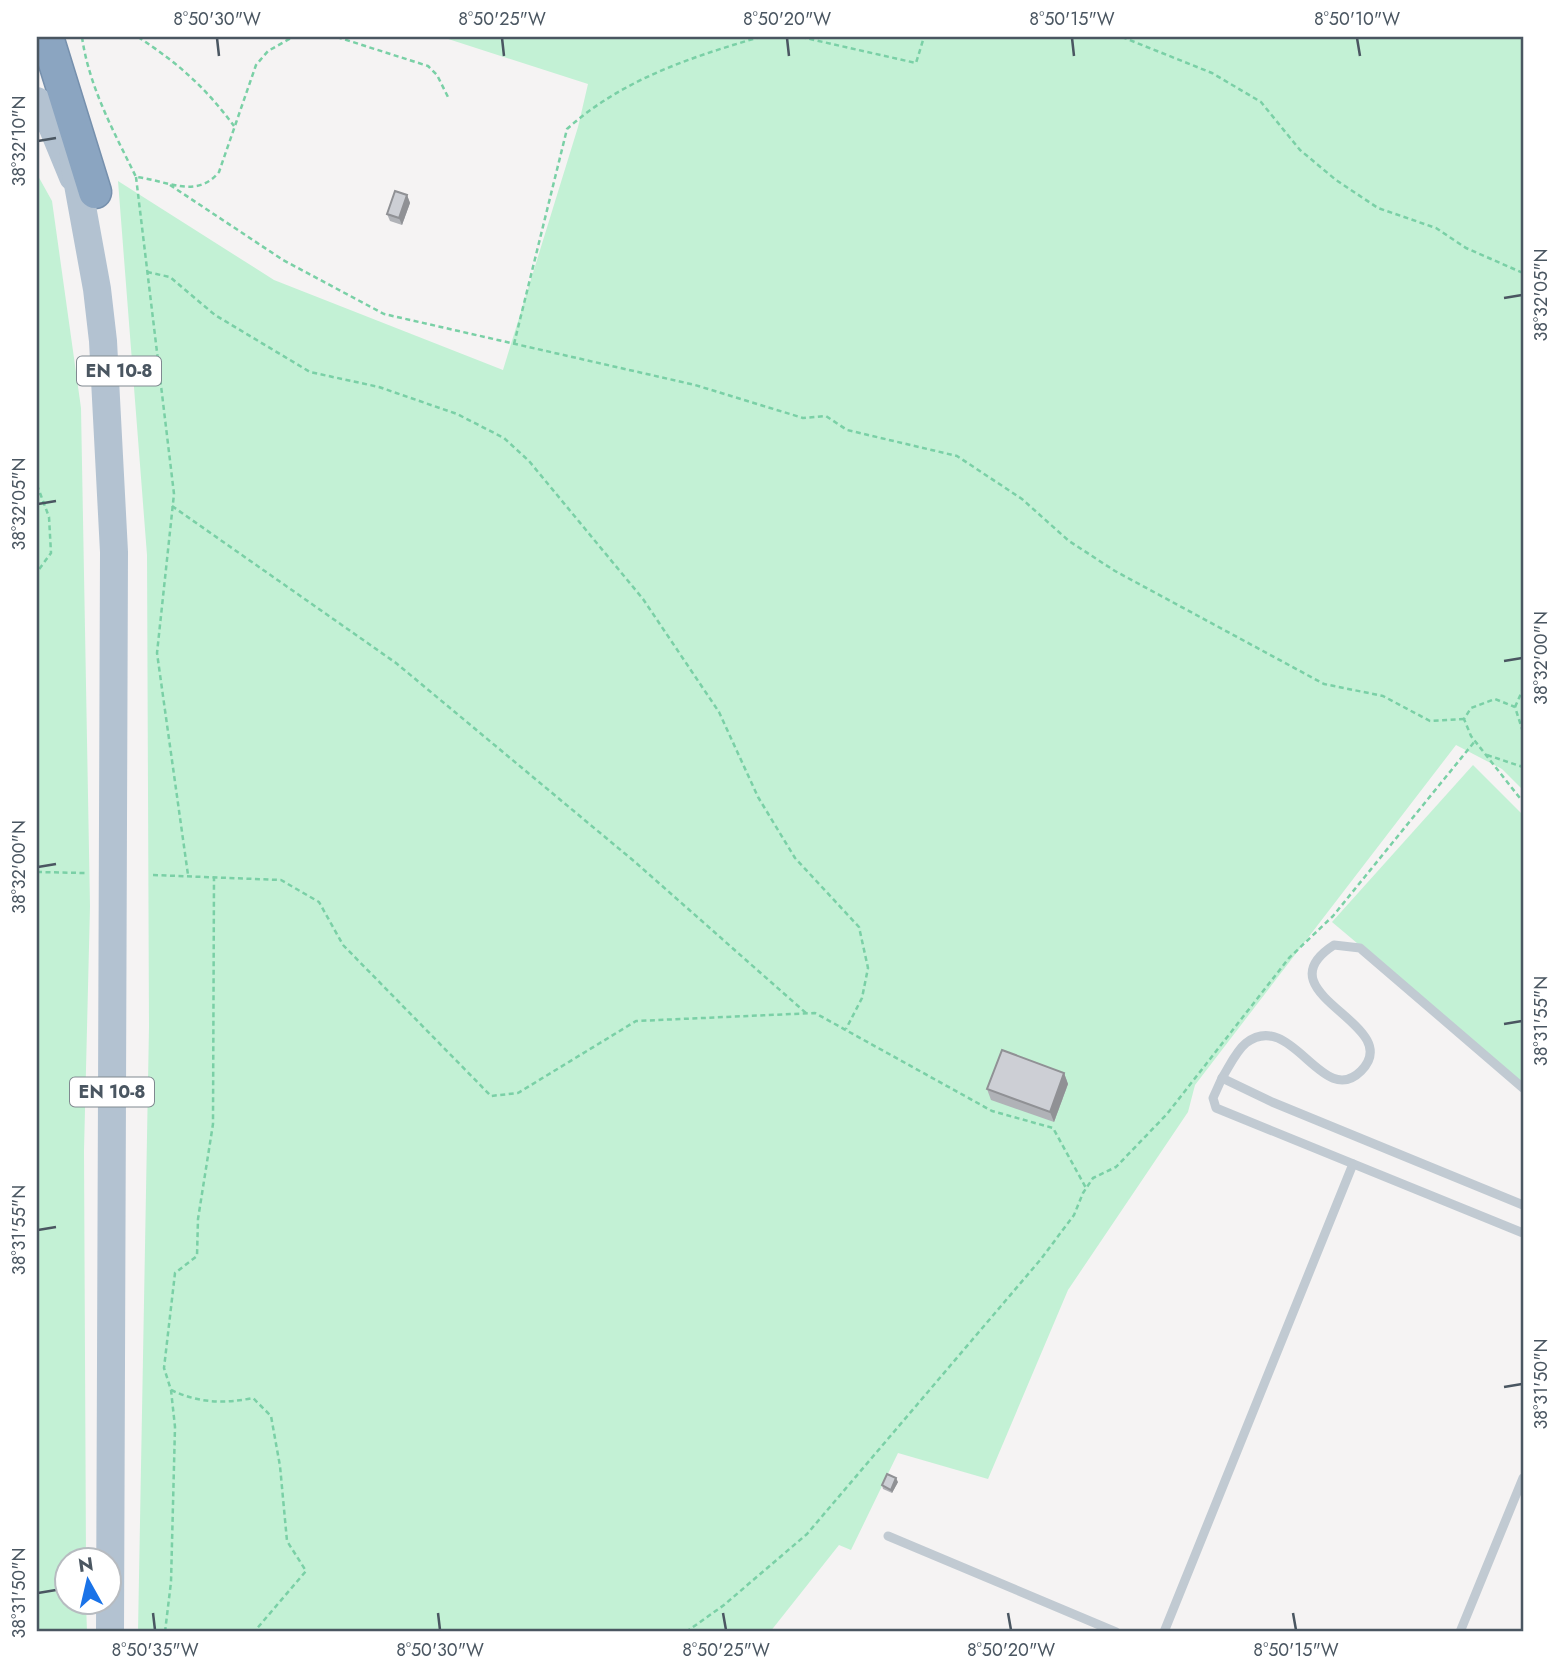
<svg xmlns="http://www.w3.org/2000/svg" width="1560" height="1669" font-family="Jost,sans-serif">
<rect width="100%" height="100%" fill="#f5f3f3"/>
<g fill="#c3f1d5">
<path d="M442,37h1081v753l-21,-21 -46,-24 -261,340 -7,27 -120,178 -80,189 -90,-26 -47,97 -12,-5 -69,87h-632l11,-605 -2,-472 -29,-374 156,99 229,90 75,-243 10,-43z"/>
<path d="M37,174l15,27 29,207 9,498 -6,245 2,409h-20v42l20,1 1,29h-50z"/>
<path d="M1473,765l50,50v268l-191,-161z"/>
</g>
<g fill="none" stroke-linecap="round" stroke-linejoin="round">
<g stroke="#7690ad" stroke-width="35">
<path id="highway" d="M47,37l48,155"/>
</g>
<g stroke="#7ad0a6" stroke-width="2.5" stroke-dasharray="5 3.5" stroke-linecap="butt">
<path d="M82,37c7,50 32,95 54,140 30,3 60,23 83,-5l37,-107 12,-14 25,-14"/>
<path d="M138,37c40,26 67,50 96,89"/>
<path d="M337,37l91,29 9,9 11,22"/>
<path d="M801,37l115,26 8,-26"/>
<path d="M1122,37l90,36 49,29 39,48 36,30 42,28 58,20 30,20 57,25"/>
<path d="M136,177l38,317 -17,159 31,222"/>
<path d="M170,185l113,75 101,54 311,71 108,33 23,-2 21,14 110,26 65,43 47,42 46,30 209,113 59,12 47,25 34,-2"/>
<path d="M147,272l23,5 45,38 95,57 69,15 78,27 47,24 25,23 114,138 76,113 39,85 37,61 64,69 9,41 -6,30 -16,31"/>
<path d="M514,344l53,-215c54,-49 124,-72 193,-92"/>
<path d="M37,485l12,32 2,36 -14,19"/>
<path d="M172,506l224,157 239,199 171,151"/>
<path d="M1515,707l8,-18"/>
<path d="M1523,732l-8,-25 -20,-8 -24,9 -7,11 7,17 52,66"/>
<path d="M1487,755l36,12"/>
<path d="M37,872l48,1"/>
<path d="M153,875l128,5 38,22 24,43 148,151 27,-3 118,-72 179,-8 177,98 61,17 33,60"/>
<path d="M171,1390c28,13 52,14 82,8l18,18 9,50 7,75 19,30 -52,61"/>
<path d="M165,1632l6,-50 4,-155 -4,-37 -7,-22 11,-95 22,-17 1,-37 15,-95 1,-247"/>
<path d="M686,1632l38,-27 83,-71 234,-275 33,-44 9,-22 10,-15 23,-11 51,-53 122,-156 44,-42 142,-175"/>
</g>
<g stroke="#c1cad2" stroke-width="9">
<path d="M1222,1078c7,-11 14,-27 24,-35 46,-35 76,67 115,28 47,-47 -103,-77 -27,-126l26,3 163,140"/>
<path d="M1523,1205l-251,-103 -50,-24 -9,20 3,10 307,125"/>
<path d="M888,1536l228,96"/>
<path d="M1164,1632l189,-468"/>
<path d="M1460,1632l63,-154"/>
</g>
<g stroke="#b3c2d1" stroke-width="28">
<path d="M37,101l15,25 21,51"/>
<path d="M73,157l24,132 6,52 11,211 -4,1080"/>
</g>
<use href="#highway" stroke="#8ba5c1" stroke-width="32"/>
</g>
<g fill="#b0b2b7">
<path d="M407,195l3,8 -8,22 -12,-4 -3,-7z"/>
<path d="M1064,1073l4,11 -14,38 -63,-22 -4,-11z"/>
<path d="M898,1482l-6,11 -9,-4 -1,-4z"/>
</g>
<g fill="#909195">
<path d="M407,195l3,8 -8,22 -3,-7z"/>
<path d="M1064,1073l4,11 -14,38 -4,-10z"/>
<path d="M896,1478l2,4 -6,11 -1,-3z"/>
</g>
<g fill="#cdcfd5" stroke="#909195" stroke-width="2">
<path d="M395,191l12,4 -8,23 -12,-4z"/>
<path d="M1002,1050l62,23 -14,39 -63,-23z"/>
<path d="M887,1474l9,4 -5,12 -9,-5z"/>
</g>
<path fill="none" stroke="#4a5661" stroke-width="2.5" d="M217,38l2,18M502,38l2,18M787,38l2,18M1072,38l2,18M1357,38l3,18M38,141l18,-3M1504,298l18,-3M38,504l18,-3M1504,661l18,-3M38,867l18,-3M1504,1024l18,-3M38,1230l18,-3M1504,1387l18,-3M38,1593l18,-3M153,1613l2,17M438,1613l2,17M723,1613l3,17M1008,1613l3,17M1293,1613l3,17"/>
<g text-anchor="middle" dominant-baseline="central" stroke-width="7" stroke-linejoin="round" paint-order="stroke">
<g fill="#fff" stroke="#808990" stroke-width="2">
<rect x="77" y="356.5" width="84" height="29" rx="5"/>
<rect x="70" y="1077.5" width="84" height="29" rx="5"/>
</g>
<g font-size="18" font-weight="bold" fill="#4a5661">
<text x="119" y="371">EN 10-8</text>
<text x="112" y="1092">EN 10-8</text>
</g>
</g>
<rect width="1560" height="1669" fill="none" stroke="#ffffff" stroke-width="77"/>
<g transform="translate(88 1581) rotate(352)"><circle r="33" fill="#ffffff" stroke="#b7bbc0" stroke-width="2"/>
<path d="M0-5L12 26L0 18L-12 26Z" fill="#1a73e8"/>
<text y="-10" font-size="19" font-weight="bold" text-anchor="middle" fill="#4a5661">N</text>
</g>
<rect x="38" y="38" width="1484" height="1592" fill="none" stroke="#4a5661" stroke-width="2.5"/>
<g font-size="18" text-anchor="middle" fill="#4a5661">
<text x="217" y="25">8°50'30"W</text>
<text x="502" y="25">8°50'25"W</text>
<text x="787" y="25">8°50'20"W</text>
<text x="1072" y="25">8°50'15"W</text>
<text x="1357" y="25">8°50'10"W</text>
<text transform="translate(19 141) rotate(-90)" y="6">38°32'10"N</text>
<text transform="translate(1541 295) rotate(-90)" y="6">38°32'05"N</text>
<text transform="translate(19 504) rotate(-90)" y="6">38°32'05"N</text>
<text transform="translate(1541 658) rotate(-90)" y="6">38°32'00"N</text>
<text transform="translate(19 867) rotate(-90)" y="6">38°32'00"N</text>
<text transform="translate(1541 1021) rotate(-90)" y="6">38°31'55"N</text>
<text transform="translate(19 1230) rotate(-90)" y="6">38°31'55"N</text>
<text transform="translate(1541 1384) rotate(-90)" y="6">38°31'50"N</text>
<text transform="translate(19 1593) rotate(-90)" y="6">38°31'50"N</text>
<text x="155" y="1656">8°50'35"W</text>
<text x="440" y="1656">8°50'30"W</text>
<text x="726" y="1656">8°50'25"W</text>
<text x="1011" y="1656">8°50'20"W</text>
<text x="1296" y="1656">8°50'15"W</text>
</g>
</svg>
